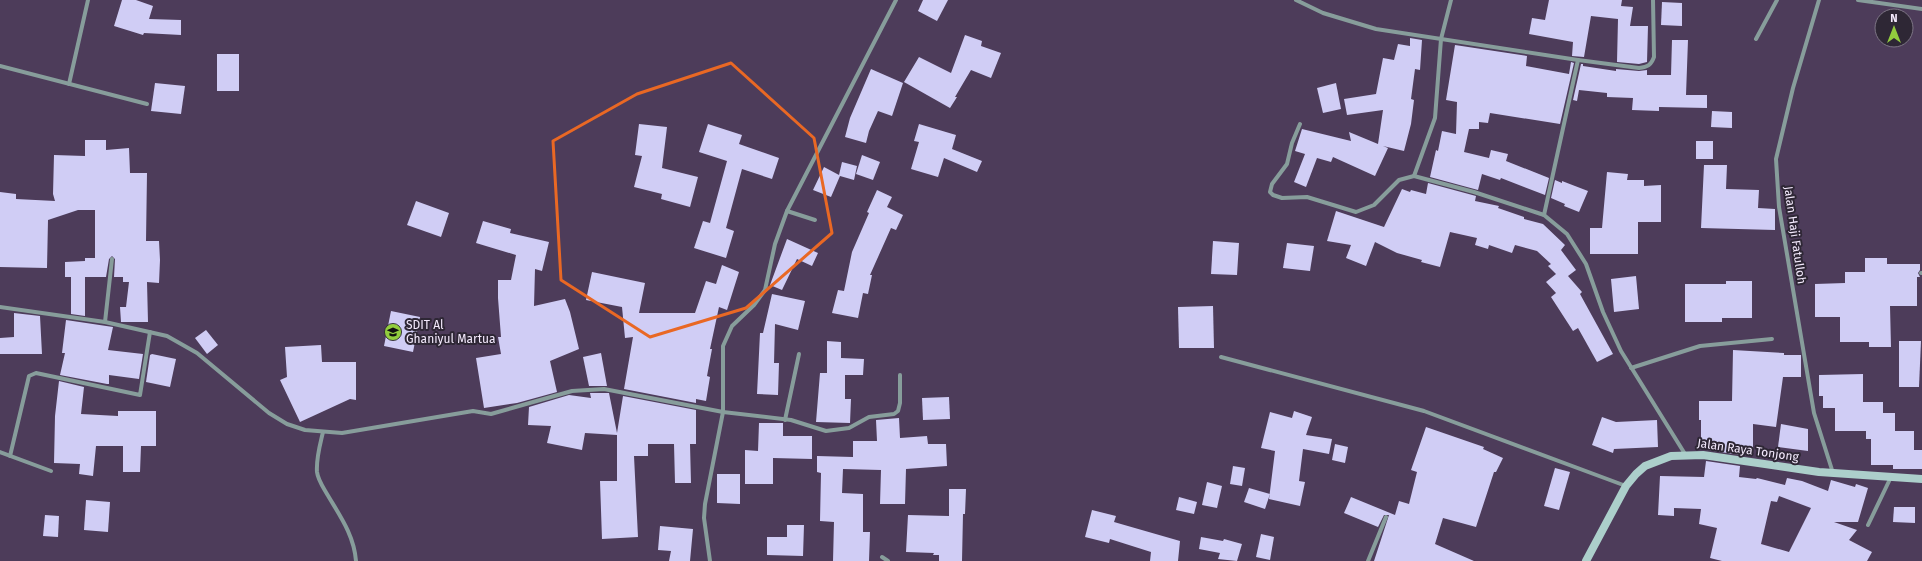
<svg xmlns="http://www.w3.org/2000/svg" width="1922" height="561" font-family="'Fira Sans',sans-serif">
<rect width="100%" height="100%" fill="#4d3c5a"/>
<g fill="#d0cdf5" fill-rule="evenodd">
<path d="M122,0h14l17,6 -4,13 32,1v15l-37,-2 -1,2 -29,-9z"/>
<path d="M923,0h25l-11,21 -19,-10z"/>
<path d="M1549,0h73l-1,6 12,1 -3,19h18l-1,36 -8,2 -22,-2 1,-43 -27,-3 -7,41 -12,-1 1,-14 -44,-8 3,-16 13,2z"/>
<path d="M1662,2l20,1v23l-21,-1z"/>
<path d="M965,35l17,6 -1,5 20,7 -10,25 -20,-8 -16,27h2l-7,11 -46,-26 15,-25 32,16z"/>
<path d="M1410,38l12,2 -2,30 -5,-1 -4,30 3,1 -3,24 -7,27 -21,-5 5,2 -13,28 -42,-19 -2,5 -14,-4 -11,29 -12,-5 11,-28 -10,-3 7,-22 49,12 -2,-9 29,12 5,-34 -36,5 -3,-16 32,-5 7,-36 11,2 4,-16 12,2z"/>
<path d="M1672,40h16l-2,55h21v13l-48,-1v4l-27,-1 1,-12 -26,-1v-4l-28,-3 -2,11 -4,-1 8,-36h2v2l33,5v-2l23,2 8,-1v5h24z"/>
<path d="M1455,45l72,11 -1,10 43,8 2,-12 3,1 -14,61 -70,-11 -2,10 -9,-1v7h-10l-5,23 25,6 2,-8 17,4 -2,7 43,17 -4,17 -44,-17 -1,2 -18,-6 -4,16 -48,-13 6,-27 2,1 4,-20 14,3 1,-32 -11,-2z"/>
<rect x="217" y="54" width="22" height="37"/>
<path d="M871,69l32,14 -11,33 -14,-5 -9,20 -3,12 -21,-6 5,-19z"/>
<path d="M155,83l30,3 -4,28 -30,-3z"/>
<path d="M1336,83l5,26 -18,4 -6,-25z"/>
<path d="M1712,111l20,1v16l-21,-1z"/>
<path d="M639,124l28,3 -5,41 36,9 -8,30 -29,-8 1,-5 -28,-7 8,-31 -7,-1z"/>
<path d="M708,124l34,11 -3,9 40,14 -7,21 -30,-10 -16,59 8,3 -8,27 -32,-10 9,-27 7,2 17,-62 -28,-9z"/>
<path d="M919,124l37,11 -4,14 30,12 -5,11 -33,-14 -6,19 -27,-8 8,-27 -5,-1z"/>
<path d="M85,140h21v10l23,-2 1,25h17l-1,68h13l1,19 -1,23 -12,-1 1,40h-27l-1,-15h6l3,-25h-6v-5h-9l1,-18 -3,-3 -3,3 -3,18h-21v39l-14,-2v-37h-6v-15l20,-1v-3h10v-48h-17l-30,10 -1,48 -47,-1v-75l16,2v5l39,2 -2,-7 1,-39 31,1z"/>
<rect x="1696" y="141" width="17" height="18"/>
<path d="M862,155l18,7 -7,18 -17,-6z"/>
<path d="M842,162l15,4 -3,14 -14,-4 -9,21 -18,-7 11,-23 15,8z"/>
<path d="M1704,165h23l-1,24 33,1 -1,18 17,1v21l-74,-2z"/>
<path d="M1607,172l21,2 -1,6h17v6l17,-1v37h-23v32h-48v-26h12z"/>
<path d="M1555,180l7,3v-2l26,10 -9,21 -15,-6 1,-2 -14,-6z"/>
<path d="M1428,183l48,13 -1,5 24,5 -1,2 26,9v2l19,5 22,21 -4,5 15,20 -8,6 14,16 -2,2 33,60 -16,8 -19,-34 -5,3 -22,-34 5,-4 -10,-11 10,-8 -8,-8 3,-2 -14,-13 -22,-6 -3,8 -23,-8 -1,4 -13,-4 2,-7 -27,-6 -10,35 -19,-5 1,-2 -25,-7 -22,-11 -9,24 -20,-8 5,-13 -24,-4 9,-30 48,16 18,-38 8,3 1,-2 15,4z"/>
<path d="M877,190l15,7 -5,10 16,8 -7,15 -5,-2 -21,47h2l-4,19 -5,-1 -5,25 -26,-5 6,-23 6,1 8,-39 17,-39 -2,-1z"/>
<path d="M416,201l33,12 -8,24 -34,-12z"/>
<path d="M483,221l28,8 -1,4 39,9 -7,29 -7,-2 -1,37 31,-7 5,13 9,37 -29,12 7,31 -40,11 -33,5 -8,-50 25,-4 -3,-17h3l-3,-39v-18h13l5,-25 -40,-12z"/>
<path d="M787,239l31,14 -6,13 -15,-7 -15,31 -12,-5z"/>
<path d="M1213,241l26,2 -2,32 -26,-1z"/>
<path d="M1287,243l27,3 -4,25 -27,-3z"/>
<path d="M1865,258h22v6h33v6l-2,3 2,4h-3v29h-27l1,41h-22v-5h-29v-25h-25v-33l30,-1v-11h20z"/>
<path d="M722,265l17,7 -12,38 -8,-3 -9,42h2l-5,27 3,1 -4,24 -10,-2v4l-72,-14 9,-52 -8,1 -3,-31 -36,-7 6,-28 53,11 -6,30h56l11,-32 10,3z"/>
<path d="M1636,276l3,33 -25,3 -3,-33z"/>
<path d="M1726,281h26v37h-30v4h-37v-38h41z"/>
<path d="M772,294l33,7 -7,29 -23,-6 -1,39h5l-1,32 -21,-1 3,-61h3z"/>
<path d="M1213,306l1,42h-35l-1,-41z"/>
<path d="M391,311l29,6 -7,35 -29,-6z"/>
<path d="M14,313l26,3 2,38h-42v-16l14,-1z"/>
<path d="M66,320l47,7 -5,23 35,4 -4,25 -30,-4v9h-2l-47,-9 5,-22h-3z"/>
<path d="M206,330l12,15 -11,9 -12,-16z"/>
<path d="M827,341l14,1v16l23,1 -1,16h-18v24h6l-1,24 -34,-1 4,-49h7z"/>
<path d="M1899,341h22l-2,46h-20z"/>
<path d="M321,345l1,17h34v38l-6,-1 -50,23 -20,-42 7,-3 -2,-30z"/>
<path d="M1733,350l51,3v2h17v22h-18l-7,50 -23,-3v26h-11l-1,5 -34,-5 2,-7 -8,-1v-22h-2v-19h33z"/>
<path d="M601,353l6,33h-18l-6,-29z"/>
<path d="M152,354l24,5 -6,28 -24,-5 4,-27z"/>
<path d="M1863,374v28h20v11h12v18h19v19h8v19h-29v-4h-22v-26h-5v-8h-31v-23h-12v-12h-4v-21z"/>
<path d="M59,381l25,6 -3,27 37,2v-5h38v35h-15l-1,26h-17v-26h-27l-3,30 -14,-2 1,-10 -26,-1 1,-47z"/>
<path d="M590,393h19l8,40 6,-37 73,14v34h-6l1,39h-16l-1,-39h-26v12h-14l4,81 -36,2 -2,-58h17v-46l-32,-2 -3,17 -35,-7 4,-17 -23,-1 1,-18 40,-12 22,3z"/>
<path d="M949,397l1,22 -27,1 -1,-22z"/>
<path d="M1294,411l18,6 -6,18 26,4 -3,15 -26,-5 -4,32 6,1 -5,24 -31,-7 6,-48 -14,-3 9,-36 22,6z"/>
<path d="M1602,417l14,5 41,-2 1,27 -44,2 -1,4 -21,-8z"/>
<path d="M899,418l1,20 27,-2 1,8h18l1,22 -41,3 -1,35h-25l1,-34 -38,-1 -1,24 21,1v38h7l-1,29h-36l1,-39 -14,-1 1,-48 -4,-1v-16l36,1v-16h24l-1,-21z"/>
<path d="M759,423h24v13h29v23l-39,-1v26h-28v-34l13,1z"/>
<path d="M1781,424l27,5v22l-30,-4z"/>
<path d="M1426,427l58,20 -1,2 20,9 -7,14h-2l-18,55 -33,-9 -8,26 39,17h-100l15,-46h-5l-6,12 -34,-14 7,-16 44,18 4,-14 10,3 8,-32 -6,-2z"/>
<path d="M1335,444l13,3 -3,16 -13,-3z"/>
<path d="M1706,461l34,5 -1,11 17,2 1,-1 28,7 2,-7 15,3 26,10 3,-11 24,7 1,-3 12,4 -10,34h-24l23,8 -8,10 23,12 -5,9h-145l-12,-3 7,-30 -18,-4 2,-15 -27,-1v8l-16,-1 2,-39 44,1zM1779,496l32,12 -22,44 -28,-8 10,-43 6,1z"/>
<path d="M1233,466l12,2 -3,18 -12,-2z"/>
<path d="M1555,468l15,4 -11,38 -15,-4z"/>
<path d="M717,474h23v30l-23,-1z"/>
<path d="M1207,482l15,4 -5,22 -15,-3z"/>
<path d="M1249,488l21,6 -5,15 -21,-7z"/>
<path d="M949,489h17l-1,25h-2l-1,47h-23v-6h-6l1,-2 -28,-1 2,-37 41,1z"/>
<path d="M1179,497l18,5 -3,12 -18,-4z"/>
<path d="M86,500l24,2 -2,30 -24,-2z"/>
<path d="M1894,507h21v16l-22,-1z"/>
<path d="M1092,510l24,6 -2,6 66,19 -2,20h-28l1,-9 -41,-13 -1,4 -24,-6z"/>
<path d="M45,515l14,1 -1,21 -15,-1z"/>
<path d="M787,525h17l-1,31 -36,-1v-18h20z"/>
<path d="M660,526l33,3 -3,32h-21l2,-10 -13,-1z"/>
<path d="M1261,534l13,3 -4,23 -14,-3z"/>
<path d="M1201,537l22,4 1,-2 18,5 -5,17 -19,-2 2,-6 -21,-4z"/>
</g>
<g fill="none" stroke-linecap="round" stroke-linejoin="round">
<g stroke="#879d9b" stroke-width="4">
<path d="M1296,0l27,13 53,16 202,31 -34,155"/>
<path d="M1819,0l-26,88 -17,71 3,48 35,206 19,60"/>
<path d="M1858,0l64,9"/>
<path d="M1756,39l21,-39"/>
<path d="M1578,60l61,8c9,-1 12,-3 15,-11l-1,-57"/>
<path d="M0,66l147,38"/>
<path d="M69,84l19,-84"/>
<path d="M1300,124l-8,19 -5,21 -15,20 -2,8 3,3 9,3 25,-1 49,15 18,-7 25,-25 15,-4 60,16 70,23 23,19 19,30 17,48 18,39 64,103"/>
<path d="M1414,176l21,-58 6,-79 10,-39"/>
<path d="M787,211l28,9"/>
<path d="M1921,273h1"/>
<path d="M0,307l105,15 62,14 30,17 72,60 18,11 18,6 37,3 131,-22 18,3 81,-23 32,-2 119,23 68,8 35,11 23,-3 20,-11 25,-3 4,-3 2,-8v-28"/>
<path d="M105,322l7,-63"/>
<path d="M1221,357l203,54 202,75"/>
<path d="M1631,368l69,-22 72,-7"/>
<path d="M785,420l14,-66"/>
<path d="M323,432c-3,13 -7,26 -6,40 1,8 6,15 10,22 13,22 27,41 29,67"/>
<path d="M0,452l51,19"/>
<path d="M10,456l19,-80 7,-3 104,22 10,-63"/>
<path d="M1868,525l23,-48"/>
<path d="M882,557l6,4"/>
<path d="M710,561l-6,-43 1,-14 18,-92v-66l9,-20 22,-21 11,-15 10,-46 12,-33 109,-211"/>
<path d="M1368,561l18,-44"/>
</g>
<path stroke="#accfcb" stroke-width="8" d="M1586,561l40,-75 10,-12 9,-8 26,-10 32,-1 116,17 103,7"/>
</g>
<path fill="none" stroke="#e96824" stroke-width="3" stroke-linejoin="round" d="M731,63l83,75 18,95 -86,75 -96,29 -89,-57 -8,-139 84,-47z"/>
<defs>
<g id="school-disc" transform="scale(0.9)"><circle r="9.5" fill="#92cd3e" stroke="#2e2735"/><path d="M0-5L7-2L0 1L-7-2ZM-4 1L0 2.5L4 1V4Q0 6-4 4Z" fill="#111"/></g>
</defs>
<g fill-rule="evenodd">
<use href="#school-disc" x="393" y="332"/>
</g>
<g text-anchor="middle" dominant-baseline="central" stroke-width="4" stroke-linejoin="round" paint-order="stroke">
<g font-size="12" fill="#f4eafd" stroke="#2e2735">
<text transform="translate(1795 235) rotate(82)">Jalan Haji Fatulloh</text>
<text transform="translate(1748 450) rotate(8)">Jalan Raya Tonjong</text>
</g>
<g font-size="12" fill="#f4eafd" stroke="#2e2735" text-anchor="start">
<text x="406" y="325">SDIT Al<tspan x="406" dy="14">Ghaniyul Martua</tspan></text>
</g>
</g>
<g transform="translate(1894 28)"><circle r="19" fill="#2e2735" stroke="#7d7585"/>
<path d="M0-3L7 15L0 10L-7 15Z" fill="#92cd3e"/>
<text y="-6" font-size="11" font-weight="bold" text-anchor="middle" fill="#f4eafd">N</text>
</g>
</svg>
